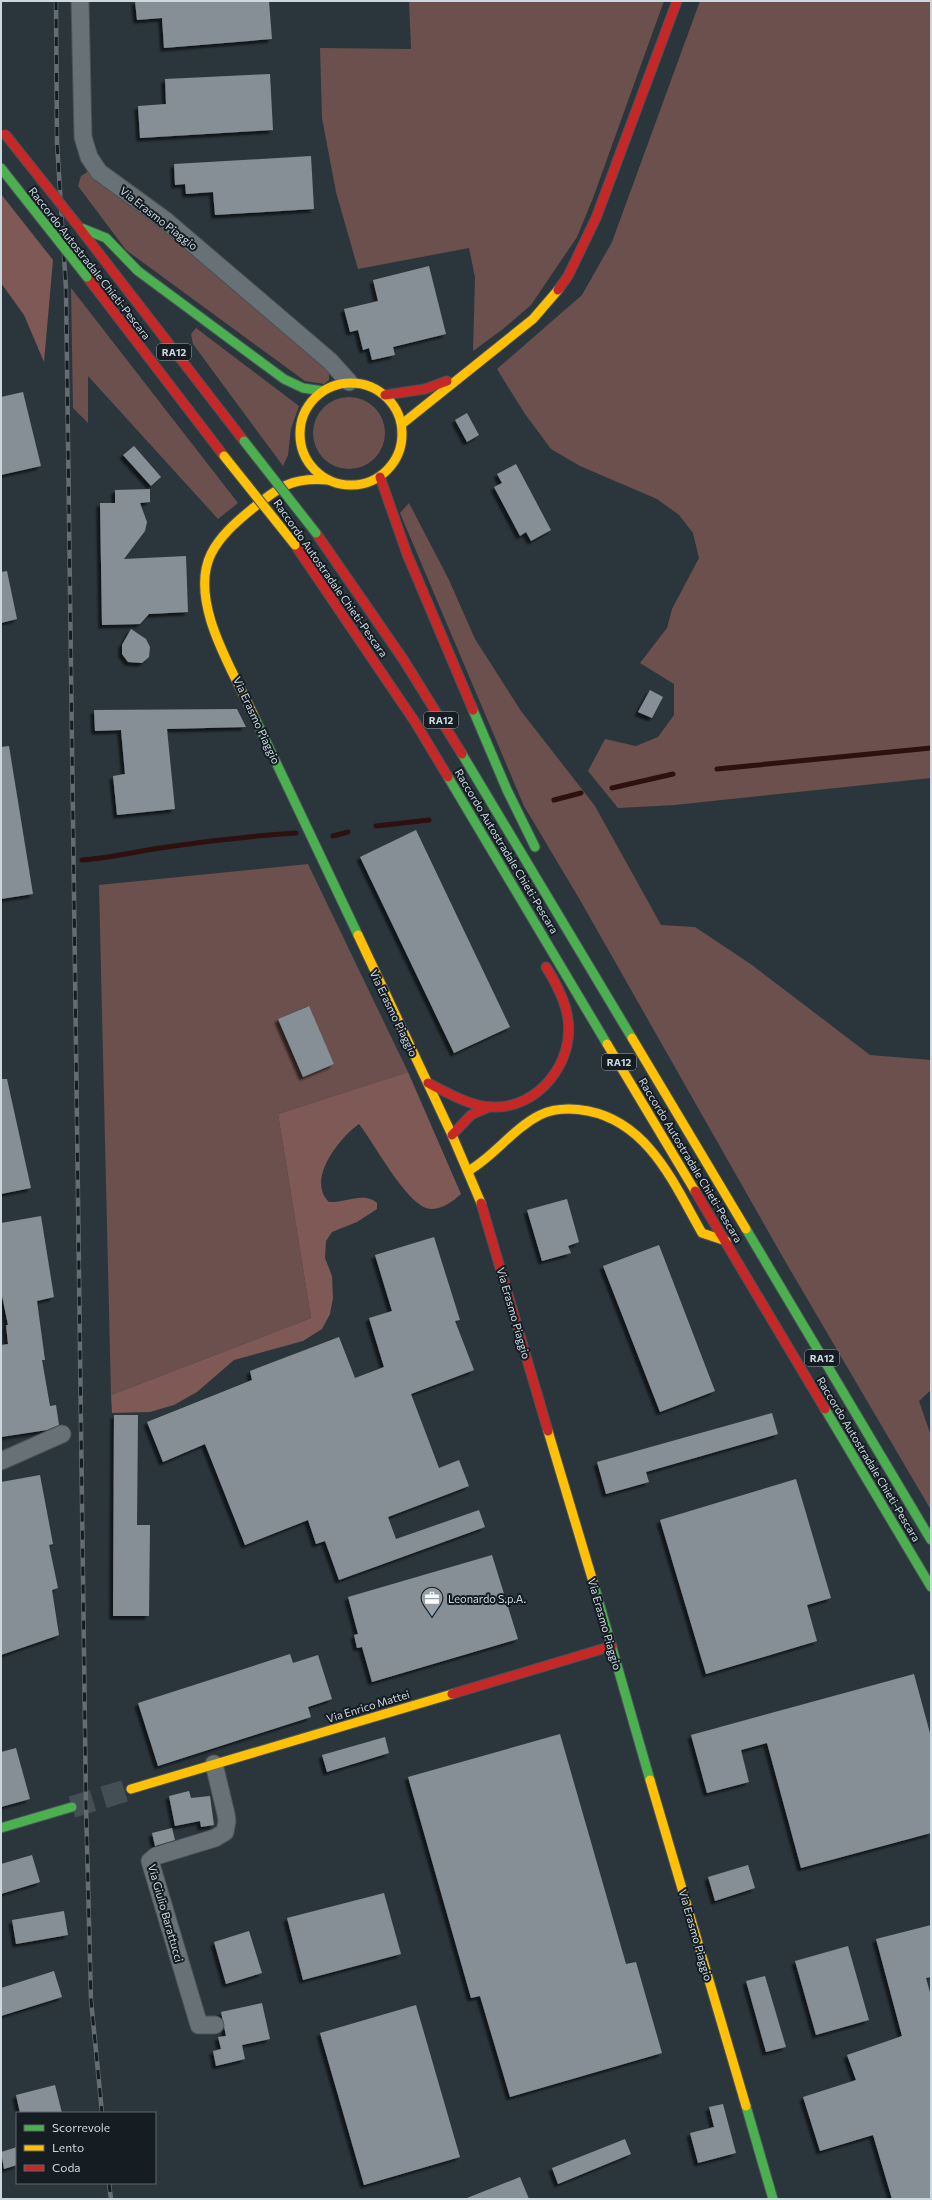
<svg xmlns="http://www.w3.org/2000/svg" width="932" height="2200" font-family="Commissioner,sans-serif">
<defs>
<filter id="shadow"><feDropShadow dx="-3.5" dy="3.5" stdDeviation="1" flood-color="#0009"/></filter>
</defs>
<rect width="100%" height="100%" fill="#2b363c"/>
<g fill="#6c504d" fill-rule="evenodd">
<path d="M409,1h255l-71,197 -16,39 -46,68 -28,24 -30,22 2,-74 -6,-29 -111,21 -22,-77 -14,-74 -2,-70 91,1z"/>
<path d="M700,1h231v777l-256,27 -57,3 -30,-37 17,-32 31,7 22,-9 16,-22v-31l-34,-21 27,-35 5,-19 27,-51 -6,-25 -14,-18 -22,-16 -77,-33 -29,-17 -26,-35 -28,-45 85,-74 30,-53z"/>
<path d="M89,171l67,47 173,152v10l-5,4 -19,-3 -179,-131 -48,-64 3,-10z"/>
<path d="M71,288l167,215 -20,16 -130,-143v47l-15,-15z"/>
<path d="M196,328l103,78 -8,23 -3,26 -5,11 -90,-122 -2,-10z"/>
<circle cx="349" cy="433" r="36"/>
<path d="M409,503l40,77 26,59 46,72 74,95 66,119 34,2 57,38 118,90 61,5v330l-12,11 12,35v74l-146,-249 -205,-361 -56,-94 -124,-293z"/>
<path d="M308,864l100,208 -130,42 33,204 -200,77 -12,-510zM308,1006l26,58 -31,13 -25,-58z"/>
</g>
<g fill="#7e5956">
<path d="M1,194l52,66 -9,102 -20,-47 -23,-32z"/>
<path d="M408,1072l53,122c-9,8 -22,18 -35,14 -22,-8 -52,-65 -67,-84 -20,14 -53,56 -30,78 15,1 36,-11 48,1v6l-20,13 -25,10 -6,9 -1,17 7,18 1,22 -3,16 -8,15 -19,12 -69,19 -37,32 -23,13 -24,7 -38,1 -1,-18 200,-77 -33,-204z"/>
</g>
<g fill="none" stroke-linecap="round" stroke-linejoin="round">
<g stroke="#2e100e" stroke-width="5">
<path d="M717,769l214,-21"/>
<path d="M612,788l61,-14"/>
<path d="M554,800l27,-7"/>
<path d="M376,826l53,-6"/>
<path d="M333,836l15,-4"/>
<path d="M82,860c27,-2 52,-8 78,-12 45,-7 91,-12 136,-15"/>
</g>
</g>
<g fill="#858f95" filter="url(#shadow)">
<path d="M135,1h134l3,38 -108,9 -2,-30 -25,2z"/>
<path d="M270,74l3,56 -133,8 -2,-32 28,-2 -1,-25z"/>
<path d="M311,156l3,53 -99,6 -2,-23 -27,2 -1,-10 -10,1 -1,-21z"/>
<path d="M429,266l17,68 -53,13 2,8 -23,5 -3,-12 -6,2 -5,-20 -8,2 -6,-23 34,-8 -5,-21z"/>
<path d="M23,392l18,74 -40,9v-78z"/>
<path d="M467,413l12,22 -12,7 -12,-22z"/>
<path d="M134,446l27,31 -10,9 -28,-31z"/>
<path d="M516,464l35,66 -20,11 -5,-9 -6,4 -26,-49 8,-4 -5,-9z"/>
<path d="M150,489v13l-10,1 7,19 -2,9 -21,28 62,-3 2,56 -39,2 -9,10 -38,1 -2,-122h15v-13z"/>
<path d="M7,571l10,48 -16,4v-51z"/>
<path d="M131,629l15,10 4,8 -1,10 -7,6 -14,-1 -6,-8v-9z"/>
<path d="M650,690l13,7 -11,21 -14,-6z"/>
<path d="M237,709l9,18 -79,2 8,80 -58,6 -4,-39 12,-2 -4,-44 -26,1 -1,-21z"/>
<path d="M9,746l24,148 -32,5v-152z"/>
<path d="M416,830l94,197 -56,26 -94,-196z"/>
<path d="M309,1006l25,58 -31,13 -25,-58z"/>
<path d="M1,1079h6l24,109 -30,6z"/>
<path d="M567,1199l12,43 -11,4 3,7 -29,8 -15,-51z"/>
<path d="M41,1216l13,81 -17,4 8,59h-3l8,46 6,-1 3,20 -12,5 -46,7v-92l7,-1 -2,-19h2l-7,-34v-68z"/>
<path d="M434,1237l26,83 -5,1 19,49 -63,24 28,74 20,-8 10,26 -81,31 8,22 83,-29 6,17 -146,53 -14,-39 -9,3 -8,-24 -63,25 -40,-101 -42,18 -16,-40 105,-42 -2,-9 89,-34 16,41 29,-11 -15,-49 23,-7 -17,-56z"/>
<path d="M659,1245l56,146 -55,21 -57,-146z"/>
<path d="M772,1413l6,21 -132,38 3,10 -43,12 -9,-32z"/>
<path d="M114,1415h24l-1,110h13l-1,91h-36z"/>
<path d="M40,1475l13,69 -4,1 9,43 -6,2 7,45 -58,20v-173z"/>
<path d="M796,1479l35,119 -24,7 10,36 -111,33 -46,-154z"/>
<path d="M492,1555l26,84 -146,43 -10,-35 -5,1 -3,-13 4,-1 -10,-37z"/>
<path d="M290,1654l3,9 25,-8 14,44 -24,8 3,10 -153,49 -20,-63z"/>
<path d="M914,1674l17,63v96l-130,35 -34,-125 -26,7 8,32 -42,11 -16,-58z"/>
<path d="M560,1734l66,230 10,-2 26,91 -152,44 -30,-101 -9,2 -63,-221z"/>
<path d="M385,1737l4,16 -62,19 -5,-17z"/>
<path d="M16,1748l14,51 -29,8v-55z"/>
<path d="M189,1791l2,7 19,-2 4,29 -13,2 -1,-6 -25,5 -6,-30z"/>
<path d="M172,1828l3,12 -20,6 -3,-13z"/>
<path d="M32,1855l8,27 -39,12v-30z"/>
<path d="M748,1865l7,23 -40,13 -7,-24z"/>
<path d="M384,1893l17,61 -98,26 -16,-62z"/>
<path d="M64,1911l4,24 -52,9 -4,-24z"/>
<path d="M931,1925v52l-5,1 5,18v203h-39l-19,-64 -53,16 -17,-54 53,-17 -9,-25 55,-19 -26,-97z"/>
<path d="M249,1931l13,42 -36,11 -12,-42z"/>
<path d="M848,1946l21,74 -53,15 -21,-74z"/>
<path d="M54,1971l8,26 -61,19v-28z"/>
<path d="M765,1976l21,71 -20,5 -20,-71z"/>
<path d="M262,2003l8,36 -28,6 3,14 -29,7 -3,-15 8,-2 -3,-12 8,-1 -5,-24z"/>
<path d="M416,2005l44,152 -96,28 -44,-152z"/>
<path d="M55,2085l7,28h-42l-4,-18z"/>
<path d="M723,2104l13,49 -38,10 -8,-30 24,-6 -5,-20z"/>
<path d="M625,2139l6,15 -73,30 -6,-16z"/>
<path d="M17,2147v18l-13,4 -3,-17z"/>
<path d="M520,2177l9,22h-61l-1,-1z"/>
</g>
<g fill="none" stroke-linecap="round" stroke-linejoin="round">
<path stroke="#434e55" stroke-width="22" stroke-dasharray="22 11" stroke-linecap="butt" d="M72,1807l59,-18"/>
<g stroke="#495258" stroke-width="19">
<g id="street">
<path d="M80,1l3,136 6,20 10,15 66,48 165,141 19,21"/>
<path d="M1,1461l61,-27"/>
<path d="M214,1764l12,50 1,7 -2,11 -10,6 -59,18 -6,5 49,164h16"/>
</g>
</g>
<g stroke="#495258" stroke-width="11">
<g id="fast">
<path d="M1,168l18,23"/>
<path d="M79,227l27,11 32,33 146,108 19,9 20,3"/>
<path d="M473,710l34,80 28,57"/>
<path d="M253,714l105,221"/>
<path d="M462,754l170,284"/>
<path d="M448,777l159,267"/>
<path d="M746,1229l185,311"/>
<path d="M825,1409l106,178"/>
<path d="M594,1585l56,195"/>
<path d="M1,1828l71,-21"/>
<path d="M746,2106l27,93"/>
</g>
</g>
<g stroke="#495258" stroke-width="11">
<g id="slow">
<circle cx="351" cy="434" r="51"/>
<path d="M402,424l131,-105 25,-29"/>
<path d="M253,714c-20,-43 -65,-113 -42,-160 9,-18 25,-32 41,-45 27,-22 39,-32 76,-29"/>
<path d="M358,935l94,200 29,68"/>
<path d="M632,1038l114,191"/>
<path d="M607,1044l88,147"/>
<path d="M468,1171c27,-15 44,-42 72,-56 15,-7 32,-7 48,-4 61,12 86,73 114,122l24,8"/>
<path d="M548,1431l46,154"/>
<path d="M650,1780l96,326"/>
<path d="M131,1789l321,-95"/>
</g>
</g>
<g stroke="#495258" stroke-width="11">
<g id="jam">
<path d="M81,230l163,211"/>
<path d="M87,277l137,179"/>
<path d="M558,290l10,-14 28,-58 81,-217"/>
<path d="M385,395l40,-6 22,-8"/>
<path d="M380,477l27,77 66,156"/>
<path d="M316,533l87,126 59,95"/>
<path d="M295,545l120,177 33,55"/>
<path d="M428,1083c20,10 43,24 66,24 44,1 80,-44 74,-87 -2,-19 -12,-37 -22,-53"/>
<path d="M452,1135l19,-20 18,-8"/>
<path d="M695,1191l130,218"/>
<path d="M481,1203l67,228"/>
<path d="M452,1694l160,-48"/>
</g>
</g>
<use href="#street" stroke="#677176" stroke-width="17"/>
<use href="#fast" stroke="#4caf50" stroke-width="9"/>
<use href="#slow" stroke="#ffc107" stroke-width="9"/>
<use href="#jam" stroke="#c62828" stroke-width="9"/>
<g stroke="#646d72" stroke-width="4.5">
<g id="rail">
<path d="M56,1l1,141 9,147 20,1517 5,194 11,113"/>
<path d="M109,2183l2,16"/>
</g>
</g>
<use href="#rail" stroke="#151d23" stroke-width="3" stroke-dasharray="9" stroke-linecap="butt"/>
<g stroke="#495258" stroke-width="11" stroke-linecap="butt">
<g id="fast-bridge">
<path d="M19,191l68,86"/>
<path d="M244,441l72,92"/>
</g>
</g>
<g stroke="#495258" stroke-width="11" stroke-linecap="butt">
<path id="slow-bridge" d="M224,456l71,89"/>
</g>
<g stroke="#495258" stroke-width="11" stroke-linecap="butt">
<path id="jam-bridge" d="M5,134l74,93"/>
</g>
<use href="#fast-bridge" stroke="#4caf50" stroke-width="9"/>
<use href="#slow-bridge" stroke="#ffc107" stroke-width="9"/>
<use href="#jam-bridge" stroke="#c62828" stroke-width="9"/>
</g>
<defs>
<g id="office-pin" transform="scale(1.15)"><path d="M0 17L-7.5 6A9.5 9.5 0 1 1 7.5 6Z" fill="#949fa7" stroke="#151d23"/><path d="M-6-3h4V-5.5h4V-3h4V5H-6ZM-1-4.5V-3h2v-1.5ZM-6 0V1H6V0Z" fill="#fff"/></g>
</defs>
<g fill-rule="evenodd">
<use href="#office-pin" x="432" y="1598"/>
</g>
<g text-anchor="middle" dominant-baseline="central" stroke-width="4" stroke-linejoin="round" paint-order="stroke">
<g fill="#151d23" stroke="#95a0a7" stroke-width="1">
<rect x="157" y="344" width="34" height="16" rx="3"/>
<rect x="424" y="712" width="34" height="16" rx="3"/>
<rect x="602" y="1054" width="34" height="16" rx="3"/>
<rect x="805" y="1350" width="34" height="16" rx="3"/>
</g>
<g font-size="10" font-weight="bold" fill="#ccd8e0">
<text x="174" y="352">RA12</text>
<text x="441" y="720">RA12</text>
<text x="619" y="1062">RA12</text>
<text x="822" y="1358">RA12</text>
</g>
<g font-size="11" fill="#ccd8e0" stroke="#151d23">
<text transform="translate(159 218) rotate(38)">Via Erasmo Piaggio</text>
<text transform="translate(90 263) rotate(52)">Raccordo Autostradale Chieti-Pescara</text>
<text transform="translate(331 578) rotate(55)">Raccordo Autostradale Chieti-Pescara</text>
<text transform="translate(257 720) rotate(65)">Via Erasmo Piaggio</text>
<text transform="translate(507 851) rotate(59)">Raccordo Autostradale Chieti-Pescara</text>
<text transform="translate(394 1013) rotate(64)">Via Erasmo Piaggio</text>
<text transform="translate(691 1160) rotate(59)">Raccordo Autostradale Chieti-Pescara</text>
<text transform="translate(514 1313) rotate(74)">Via Erasmo Piaggio</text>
<text transform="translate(869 1459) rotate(59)">Raccordo Autostradale Chieti-Pescara</text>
<text transform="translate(605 1624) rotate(74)">Via Erasmo Piaggio</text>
<text transform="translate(368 1706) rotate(-17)">Via Enrico Mattei</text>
<text transform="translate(166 1913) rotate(74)">Via Giulio Barattucci</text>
<text transform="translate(696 1935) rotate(74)">Via Erasmo Piaggio</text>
</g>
<g font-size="11" fill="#ccd8e0" stroke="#151d23" text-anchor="start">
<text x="448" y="1598">Leonardo S.p.A.</text>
</g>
</g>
<rect width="932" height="2200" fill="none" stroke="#ccd8e0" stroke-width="4"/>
<rect x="16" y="2112" width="140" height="72" fill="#151d23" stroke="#5e686f"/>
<rect x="24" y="2125" width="20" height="6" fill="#4caf50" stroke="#5e686f"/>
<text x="52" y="2132" font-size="12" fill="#ccd8e0">Scorrevole</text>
<rect x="24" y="2145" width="20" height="6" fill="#ffc107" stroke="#5e686f"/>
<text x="52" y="2152" font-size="12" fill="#ccd8e0">Lento</text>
<rect x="24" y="2165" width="20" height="6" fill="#c62828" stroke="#5e686f"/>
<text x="52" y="2172" font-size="12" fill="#ccd8e0">Coda</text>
</svg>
